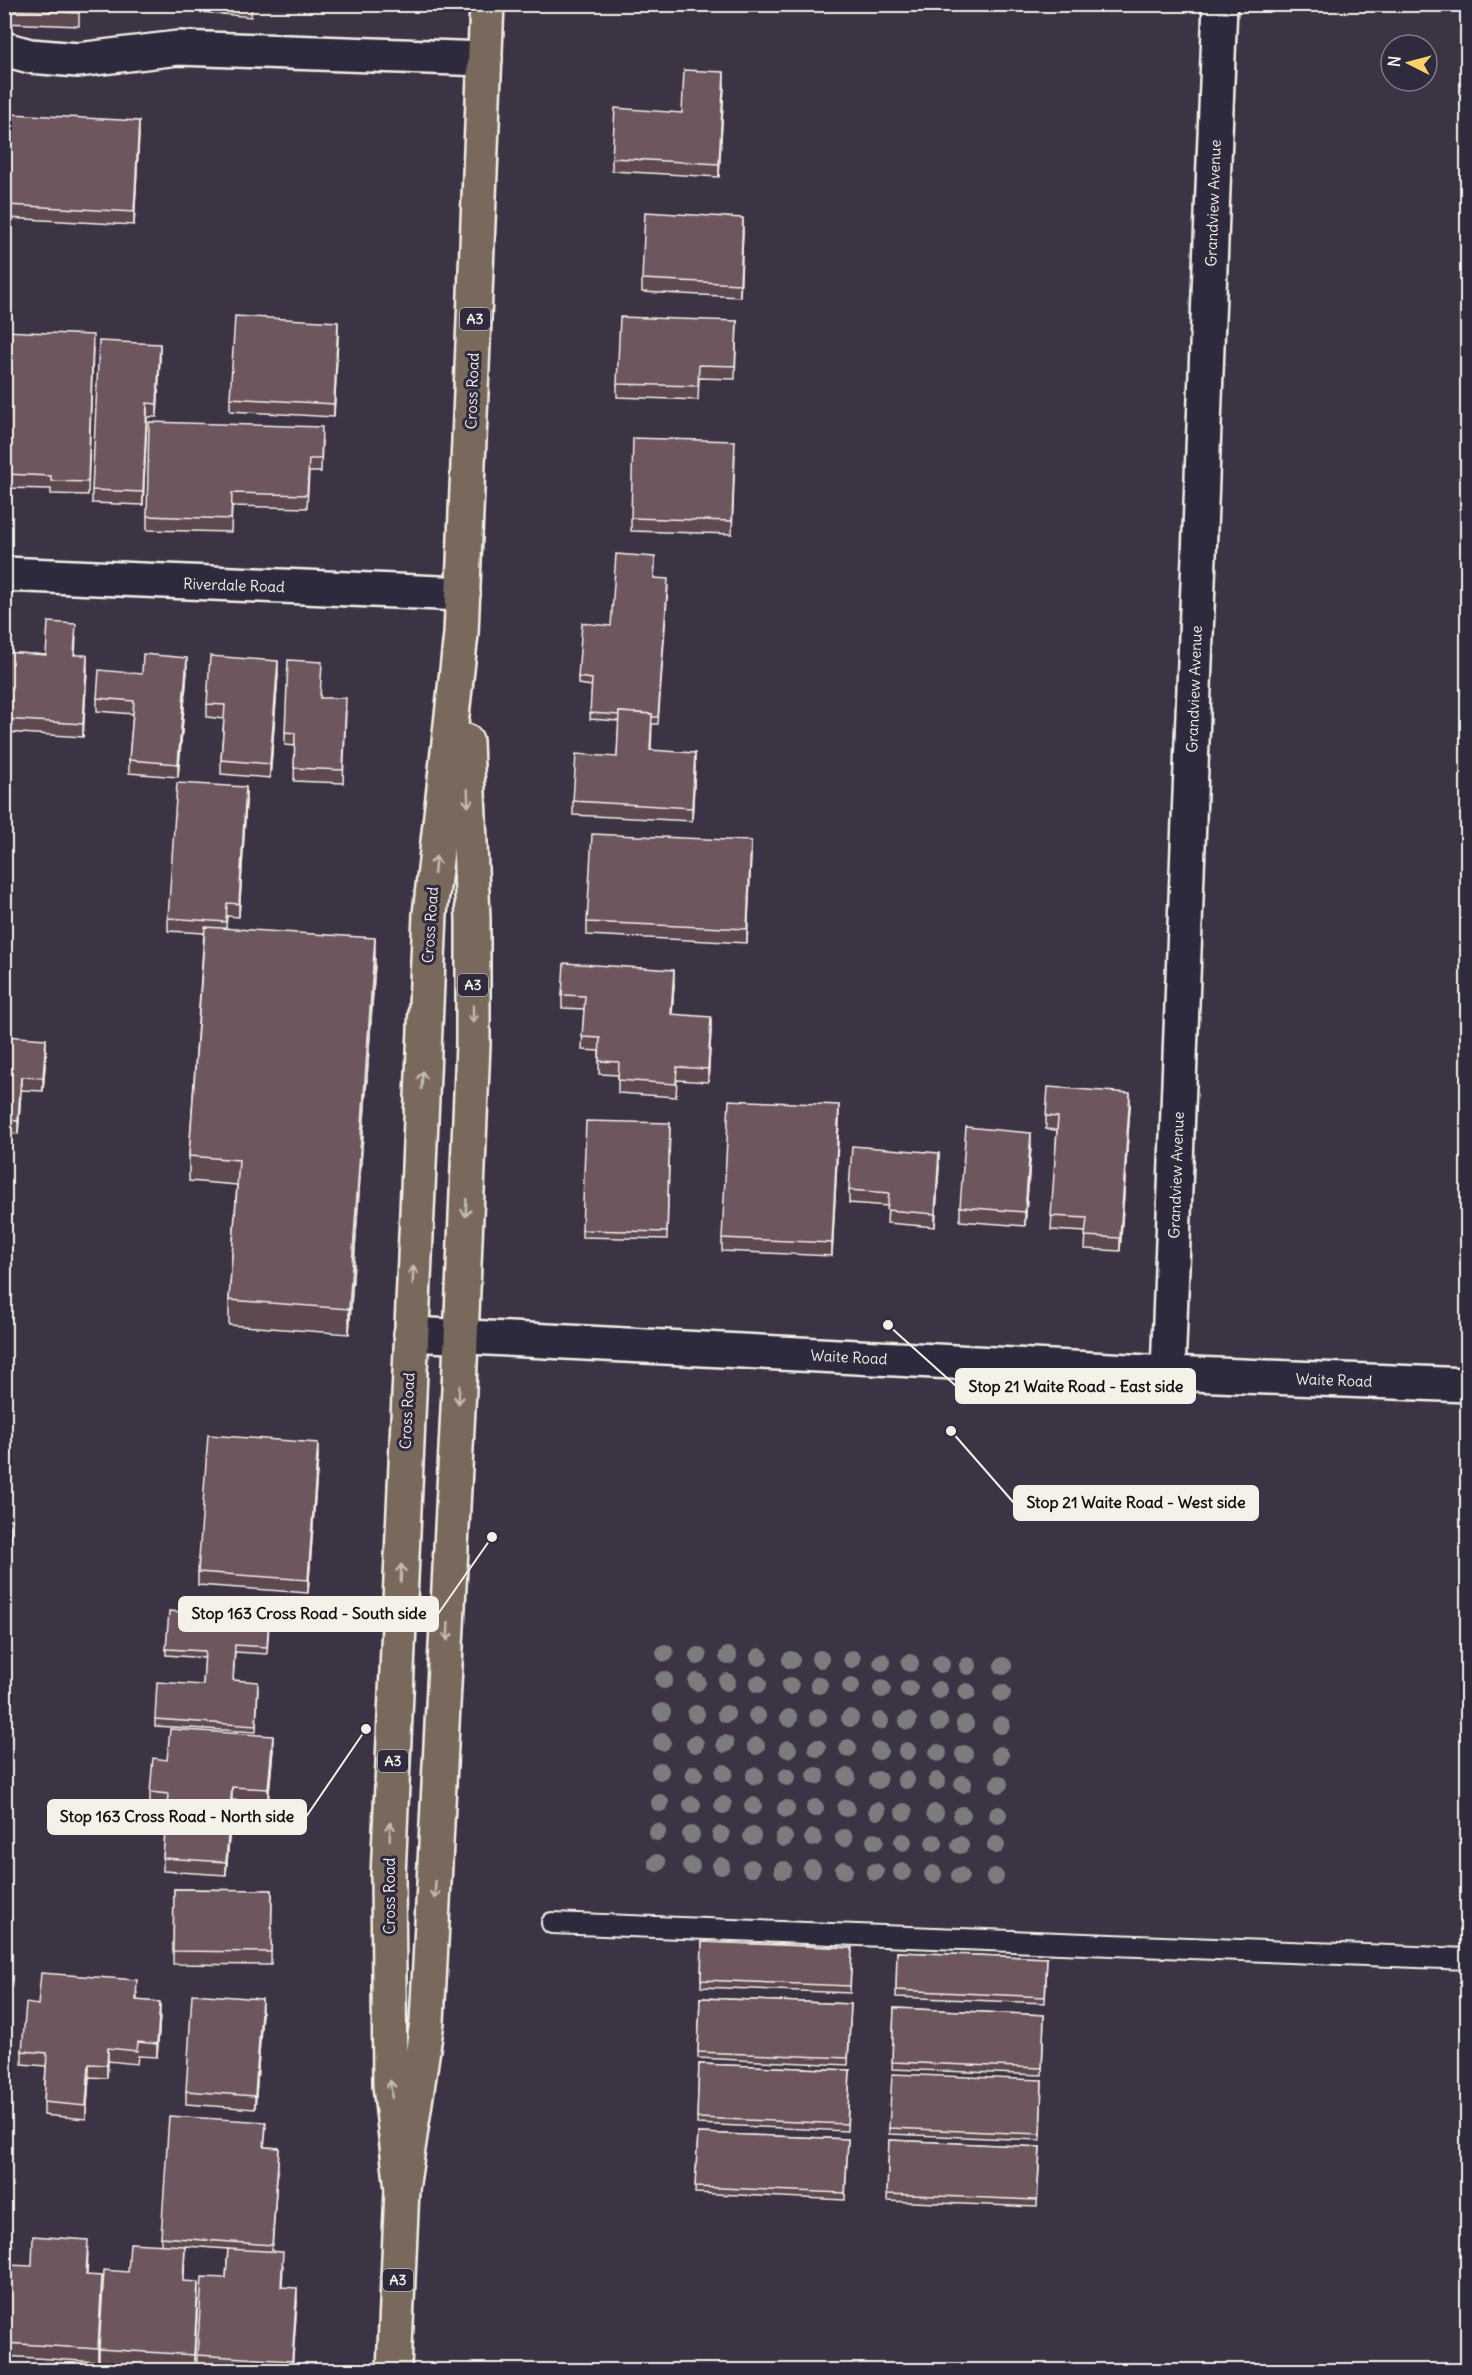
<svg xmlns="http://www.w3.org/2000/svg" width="1472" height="2375" font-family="Delius,sans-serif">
<rect width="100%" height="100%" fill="#3c3344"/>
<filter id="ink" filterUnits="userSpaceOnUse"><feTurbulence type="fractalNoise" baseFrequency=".0167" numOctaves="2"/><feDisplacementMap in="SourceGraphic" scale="12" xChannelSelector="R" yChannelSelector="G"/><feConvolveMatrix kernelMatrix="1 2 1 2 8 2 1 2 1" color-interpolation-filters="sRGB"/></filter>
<g filter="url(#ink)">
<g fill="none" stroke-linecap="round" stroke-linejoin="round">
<g stroke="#f4f1e8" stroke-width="24">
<path id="lane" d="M552,1923l916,36"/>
</g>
<g stroke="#f4f1e8" stroke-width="38">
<g id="street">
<path d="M4,49l26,7 48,4 100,-12 307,11"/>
<path d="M4,574l459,20"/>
<path d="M1168,1373l52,-1369"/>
</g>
</g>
<g stroke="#f4f1e8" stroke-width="38">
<path id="secondary" d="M411,1334l757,39 300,12"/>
</g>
<g stroke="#f4f1e8" stroke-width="38">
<g id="highway">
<path d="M402,2189l-12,-104 -2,-208 42,-963 31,-280 26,-630"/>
<path d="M394,2370l8,-181 25,-167 32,-633 14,-345v-125l-7,-178"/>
</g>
</g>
<use href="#lane" stroke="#2f2a3d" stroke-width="20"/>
<use href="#street" stroke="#2f2a3d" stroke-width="33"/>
<use href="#secondary" stroke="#2f2a3d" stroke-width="33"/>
<use href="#highway" stroke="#78695c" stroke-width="33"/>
</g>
<g fill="#7c7b7e">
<circle cx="665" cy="1653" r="9"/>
<circle cx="698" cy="1656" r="9"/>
<circle cx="728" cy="1656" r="9"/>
<circle cx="759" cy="1657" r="9"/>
<circle cx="820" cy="1659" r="9"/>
<circle cx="852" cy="1659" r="9"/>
<circle cx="791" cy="1660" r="9"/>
<circle cx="882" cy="1662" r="9"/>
<circle cx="910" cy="1663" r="9"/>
<circle cx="941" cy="1664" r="9"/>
<circle cx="968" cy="1666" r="9"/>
<circle cx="1003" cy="1666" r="9"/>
<circle cx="664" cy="1680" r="9"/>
<circle cx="697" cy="1682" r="9"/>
<circle cx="727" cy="1682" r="9"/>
<circle cx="758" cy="1684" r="9"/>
<circle cx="819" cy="1685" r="9"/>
<circle cx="790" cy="1686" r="9"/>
<circle cx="851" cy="1686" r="9"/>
<circle cx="882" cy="1689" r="9"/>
<circle cx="909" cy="1689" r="9"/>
<circle cx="939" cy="1690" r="9"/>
<circle cx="967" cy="1692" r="9"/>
<circle cx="1002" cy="1693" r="9"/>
<circle cx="662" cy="1712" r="9"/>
<circle cx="696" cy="1714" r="9"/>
<circle cx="726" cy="1714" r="9"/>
<circle cx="757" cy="1716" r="9"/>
<circle cx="818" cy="1717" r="9"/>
<circle cx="789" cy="1718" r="9"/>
<circle cx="850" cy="1718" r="9"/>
<circle cx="880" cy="1721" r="9"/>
<circle cx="908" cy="1721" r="9"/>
<circle cx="939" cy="1722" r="9"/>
<circle cx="965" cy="1724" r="9"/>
<circle cx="1001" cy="1725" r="9"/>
<circle cx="662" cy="1742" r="9"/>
<circle cx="695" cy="1744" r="9"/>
<circle cx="725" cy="1744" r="9"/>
<circle cx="756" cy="1746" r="9"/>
<circle cx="817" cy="1748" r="9"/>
<circle cx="848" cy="1748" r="9"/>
<circle cx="788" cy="1749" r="9"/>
<circle cx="879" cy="1751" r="9"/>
<circle cx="907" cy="1751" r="9"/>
<circle cx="938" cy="1753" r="9"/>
<circle cx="964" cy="1754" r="9"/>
<circle cx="1000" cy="1755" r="9"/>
<circle cx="660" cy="1771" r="9"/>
<circle cx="724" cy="1773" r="9"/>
<circle cx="694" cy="1774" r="9"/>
<circle cx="755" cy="1776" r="9"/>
<circle cx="816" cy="1776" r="9"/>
<circle cx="787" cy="1777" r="9"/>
<circle cx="847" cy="1777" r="9"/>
<circle cx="878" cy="1780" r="9"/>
<circle cx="906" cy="1780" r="9"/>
<circle cx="937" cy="1781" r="9"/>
<circle cx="963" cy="1784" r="9"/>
<circle cx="999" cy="1784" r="9"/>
<circle cx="660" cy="1803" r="9"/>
<circle cx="692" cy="1805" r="9"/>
<circle cx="723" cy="1805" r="9"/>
<circle cx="753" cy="1806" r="9"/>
<circle cx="815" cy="1808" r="9"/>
<circle cx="846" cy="1808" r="9"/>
<circle cx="786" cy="1809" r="9"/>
<circle cx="877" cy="1811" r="9"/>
<circle cx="904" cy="1812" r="9"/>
<circle cx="935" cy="1813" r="9"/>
<circle cx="962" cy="1815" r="9"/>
<circle cx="998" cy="1815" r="9"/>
<circle cx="657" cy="1832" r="9"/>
<circle cx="691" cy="1835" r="9"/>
<circle cx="721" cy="1835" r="9"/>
<circle cx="752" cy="1836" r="9"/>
<circle cx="784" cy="1838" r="9"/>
<circle cx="813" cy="1838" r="9"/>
<circle cx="844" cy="1838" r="9"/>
<circle cx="875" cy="1841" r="9"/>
<circle cx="903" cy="1842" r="9"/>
<circle cx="934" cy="1843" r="9"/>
<circle cx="960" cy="1845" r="9"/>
<circle cx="996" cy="1845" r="9"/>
<circle cx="657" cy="1863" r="9"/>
<circle cx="691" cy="1866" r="9"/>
<circle cx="721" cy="1866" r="9"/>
<circle cx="751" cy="1868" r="9"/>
<circle cx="812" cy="1869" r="9"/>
<circle cx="783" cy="1870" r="9"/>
<circle cx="844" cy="1870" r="9"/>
<circle cx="875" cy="1872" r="9"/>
<circle cx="902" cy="1872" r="9"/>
<circle cx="933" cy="1874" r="9"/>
<circle cx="960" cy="1876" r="9"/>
<circle cx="995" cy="1877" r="9"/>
</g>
<g fill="#5f4a51" stroke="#f4f1e8" stroke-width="1.5">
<path d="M4,4h75v22l-75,-3z"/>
<path d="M123,4h129l-1,13z"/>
<path d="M724,85l-5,92 -107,-6v-13z"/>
<path d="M139,134l-5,91 -127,-7v-13z"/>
<path d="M743,231l-3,66 -98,-5v-13z"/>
<path d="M737,321l-2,58 -36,-1 -1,22 -81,-3v-13z"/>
<path d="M4,331l89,17 -5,147 -37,-1v-5l-47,-1z"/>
<path d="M338,335l-4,82 -104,-6v-13z"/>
<path d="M160,357l-3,60h-10l-4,88 -51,-2v-13z"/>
<path d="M322,441l-1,31h-12l-2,36 -75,-2 -1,26 -84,-2v-14z"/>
<path d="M735,455l-3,79 -101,-3v-13z"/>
<path d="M655,564l-1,14 14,8 -10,138h-6l-1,26 44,16 -3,55 -119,-6v-14l44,-44 2,-36 -29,-2 2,-33 -14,-2v-7l33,-51z"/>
<path d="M76,637l-1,18 12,14 -4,68 -79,-5v-80l42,3z"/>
<path d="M187,671l-9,106 -49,-4v-13l4,-46 -36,-3v-13l45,-24z"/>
<path d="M278,674l-8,104 -49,-4v-14l3,-41 -17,-2v-13z"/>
<path d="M321,698l25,13 -3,72 -49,-2 1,-35 -10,-1v-13z"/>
<path d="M246,801l-7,116 -12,-1 -1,12 149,35 -26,371 -120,-9v-25l8,-115 -48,-4v-25l15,-223 -36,-2v-13z"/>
<path d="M751,854l-4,89 -160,-8v-13z"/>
<path d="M674,984l-2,31 39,15 -3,52 -31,-2 -1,17 -58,-4v-18l-19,-1v-23l-17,-1 2,-41 -22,-1v-13z"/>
<path d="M4,1036l42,16 -3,39 -22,-1 -3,44 -14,-1z"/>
<path d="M1130,1106l-10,145 -35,-2 1,-17 -35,-2 6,-100 -11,-1v-13z"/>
<path d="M839,1119l-7,137 -110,-5v-13z"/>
<path d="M670,1123l-3,116 -85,-2v-7z"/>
<path d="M1031,1146l-6,80 -65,-5v-14z"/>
<path d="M939,1166l-4,61 -48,-4 1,-17 -39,-3v-13z"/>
<path d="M318,1456l-10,137 -110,-8v-13z"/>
<path d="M4,1519l7,14 -4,55h-3z"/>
<path d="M269,1625l-2,29 -32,-2 -2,28 25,8 -2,44 -101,-6v-7l48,-34 2,-27 -39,-3v-6z"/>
<path d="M273,1749l-5,54 -36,-3 -6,75 -63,-4v-13l4,-51 -17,-1v-14l17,-32z"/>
<path d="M174,1889l98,1 -1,75 -98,-1z"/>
<path d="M702,1942l150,6 -2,45 -149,-6z"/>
<path d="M897,1952l150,6 -2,45 -149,-6z"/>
<path d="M137,1993v7l23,15 -3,42 -19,-1 -1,8 -29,-3 -1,17 -18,-1 -3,42 -42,-4v-13l2,-36 -24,-2v-13l16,-46z"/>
<path d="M700,1998l151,6 -3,61 -150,-7z"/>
<path d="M894,2008l150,7 -2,60 -150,-6z"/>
<path d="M262,2012l-7,97 -69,-5v-13z"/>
<path d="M699,2064l151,6 -3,61 -150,-7z"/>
<path d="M1042,2080l-2,60 -151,-6v-6z"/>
<path d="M266,2128l-2,19 15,1 -7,103 11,14 -1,22 15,14 -5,69h-60l-35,-2v-13l29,-77 2,-29 -43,-3 -1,35 14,14 -4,73 -95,-6v-13l29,-77 33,-28v-7z"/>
<path d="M698,2133l150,6 -3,61 -150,-7z"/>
<path d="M889,2140l151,7 -3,60 -150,-6z"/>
<path d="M88,2253l-1,22 15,14 -4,73 -94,-6v-41l28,-49z"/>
</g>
<g fill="#4d3c42" stroke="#f4f1e8" stroke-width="1.5">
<path d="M724,72v13l-5,92v-13z"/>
<path d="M139,121v13l-5,91v-13z"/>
<path d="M743,218v13l-3,66v-13z"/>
<path d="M338,322v13l-4,82v-13z"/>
<path d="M160,344v13l-3,60v-13z"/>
<path d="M147,403v14l-4,88v-13z"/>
<path d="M87,655v14l-4,68v-13z"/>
<path d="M187,658v13l-9,106v-13z"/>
<path d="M278,661v13l-8,104v-14z"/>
<path d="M695,753v13l-3,55v-13z"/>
<path d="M246,787v14l-7,116v-13z"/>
<path d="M751,841v13l-4,89v-14z"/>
<path d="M375,938v25l-26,371v-25z"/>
<path d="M674,970v14l-3,44v-14z"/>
<path d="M711,1017v13l-3,52v-13z"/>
<path d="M46,1039v13l-3,39v-13z"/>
<path d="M21,1077v13l-3,44v-13z"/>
<path d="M1130,1093v13l-10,145v-13z"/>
<path d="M839,1105v14l-7,137v-13z"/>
<path d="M1031,1133v13l-6,80v-14z"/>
<path d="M939,1153v13l-4,61v-13z"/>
<path d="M318,1443v13l-10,137v-13z"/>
<path d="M8,1445v14l-4,48v-13z"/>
<path d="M11,1519v14l-4,55v-13z"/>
<path d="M273,1736v13l-5,54v-14z"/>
<path d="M232,1787v13l-6,75v-13z"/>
<path d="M262,1999v13l-7,97v-13z"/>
<path d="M160,2002v13l-3,42v-13z"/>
<path d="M108,2048v13l-1,17v-13z"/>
<path d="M89,2064v13l-3,42v-13z"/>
<path d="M102,2276v13l-4,73v-13z"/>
<path d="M198,2282v13l-4,73v-13z"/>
<path d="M297,2288v13l-5,69v-9z"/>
</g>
<g fill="#6e565e" stroke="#f4f1e8" stroke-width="1.5">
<path d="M4,4h75v9l-75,-3z"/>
<path d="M684,70l40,2 -5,92 -107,-6 3,-50 67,5z"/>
<path d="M11,114l128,7 -5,91 -127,-7z"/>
<path d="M645,212l98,6 -3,66 -98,-5z"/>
<path d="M235,316l103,6 -4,82 -104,-6z"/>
<path d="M620,317l117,4 -2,45 -36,-1 -1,21 -81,-2z"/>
<path d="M4,331l89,4 -5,147 -37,-1v-5l-47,-2z"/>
<path d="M99,341l61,3 -3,60 -10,-1 -4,89 -51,-2z"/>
<path d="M149,422l173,5 -1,32h-12l-2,36 -75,-2 -1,26 -84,-3z"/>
<path d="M633,438l102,3 -3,80 -101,-3z"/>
<path d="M616,554l39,3 -1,21 14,1 -10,138h-6v-3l-33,-2v3l-29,-2 2,-34 -14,-2 4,-54 29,3z"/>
<path d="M48,622l28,2 -2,31h13l-4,69 -79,-5v-67l42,3z"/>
<path d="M143,654l44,4 -9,106 -49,-4 5,-59 -37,-3 2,-28 43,4z"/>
<path d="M210,656l68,5 -8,103 -49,-4 4,-55 -18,-1z"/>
<path d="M288,660l34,2 -2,36h26l-3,72 -49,-2 1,-35 -10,-1z"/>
<path d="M619,712l33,2 -2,36 45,3 -3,55 -119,-7 3,-47 41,3z"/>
<path d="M177,783l69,4 -7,117 -12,-1 -1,19 -58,-4z"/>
<path d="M592,834l159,7 -4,88 -160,-7z"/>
<path d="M205,927l170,11 -26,371 -120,-9 10,-140 -50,-4z"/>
<path d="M564,963l110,7 -3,44 40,3 -3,52 -31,-2 -1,17 -58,-4 1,-18 -20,-1 1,-23 -18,-1 3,-41 -23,-1z"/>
<path d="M4,1036l42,3 -3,39 -22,-1 -3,44 -14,-1z"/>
<path d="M1048,1087l82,6 -10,145 -35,-2 2,-18 -36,-2 7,-99 -12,-1z"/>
<path d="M729,1100l110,5 -7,138 -110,-5z"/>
<path d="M586,1121l84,2 -3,109 -85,-2z"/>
<path d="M966,1127l65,6 -6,79 -65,-5z"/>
<path d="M852,1146l87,7 -4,61 -48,-4 2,-17 -40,-3z"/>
<path d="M208,1435l110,8 -10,137 -110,-8z"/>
<path d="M4,1445h4l-4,49z"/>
<path d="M4,1519h7l-4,56h-3z"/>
<path d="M169,1611l100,7 -2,29 -32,-2 -2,35 25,2 -2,44 -101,-7 2,-37 46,3 2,-34 -39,-2z"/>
<path d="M170,1729l103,7 -5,53 -36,-2 -6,75 -63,-4 5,-64 -18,-2 3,-34 14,2z"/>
<path d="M174,1889l98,1 -1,62 -98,-1z"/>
<path d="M702,1942l150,6 -2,38 -149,-6z"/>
<path d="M897,1952l150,6 -2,39 -149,-7z"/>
<path d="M41,1973l96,7 -1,20 24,2 -3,42 -19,-2 -1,9 -29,-3 -1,17 -18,-1 -3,42 -42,-4 3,-49 -25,-2 4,-48 12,2z"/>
<path d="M192,1994l70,5 -7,97 -69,-5z"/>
<path d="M700,1998l151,6 -3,54 -150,-6z"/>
<path d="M894,2008l150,7 -2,53 -150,-6z"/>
<path d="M699,2064l151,6 -3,54 -150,-6z"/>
<path d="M892,2074l150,6 -2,54 -151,-6z"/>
<path d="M169,2116l97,6 -2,25 15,1 -7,97 -111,-8z"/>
<path d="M698,2133l150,6 -3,54 -150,-6z"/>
<path d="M889,2140l151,7 -3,53 -150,-6z"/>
<path d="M33,2236l55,4 -2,35 16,1 -4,73 -94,-6v-28l4,-50 24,1z"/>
<path d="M130,2243l55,3 -2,35 15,1 -4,73 -95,-6 5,-79 24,2z"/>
<path d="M228,2249l55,3 -2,35 16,1 -5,73 -95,-6 5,-78 24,1z"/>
</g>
<defs><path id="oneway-shaft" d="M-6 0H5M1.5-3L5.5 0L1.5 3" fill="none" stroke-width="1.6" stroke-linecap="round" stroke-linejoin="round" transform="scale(1.5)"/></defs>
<g stroke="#c2bbb0">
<use href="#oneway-shaft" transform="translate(468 798) rotate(88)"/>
<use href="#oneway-shaft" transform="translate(435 865) rotate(-84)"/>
<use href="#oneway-shaft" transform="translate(473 1014) rotate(90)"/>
<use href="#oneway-shaft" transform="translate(422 1080) rotate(-87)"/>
<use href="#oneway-shaft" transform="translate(466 1208) rotate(92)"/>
<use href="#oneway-shaft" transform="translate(413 1275) rotate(-88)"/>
<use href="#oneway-shaft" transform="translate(459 1395) rotate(93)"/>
<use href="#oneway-shaft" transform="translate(401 1573) rotate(-88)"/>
<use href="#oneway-shaft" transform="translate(448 1632) rotate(93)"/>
<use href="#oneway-shaft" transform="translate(390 1831) rotate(-88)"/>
<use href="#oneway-shaft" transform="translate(435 1890) rotate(93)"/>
<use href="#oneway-shaft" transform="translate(391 2089) rotate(-95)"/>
</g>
</g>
<g text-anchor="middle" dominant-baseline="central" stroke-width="6" stroke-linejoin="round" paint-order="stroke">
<g fill="#2f2a3d" stroke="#b9b5b5" stroke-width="1.5">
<rect x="460" y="308" width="30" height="22" rx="4.5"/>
<rect x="458" y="974" width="30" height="22" rx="4.5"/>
<rect x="378" y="1750" width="30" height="22" rx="4.5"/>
<rect x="383" y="2269" width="30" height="22" rx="4.5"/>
</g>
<g font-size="14" font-weight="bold" fill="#f4f1e8">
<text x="475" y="319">A3</text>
<text x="473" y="985">A3</text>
<text x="393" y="1761">A3</text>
<text x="398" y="2280">A3</text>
</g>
<g font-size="15" fill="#f4f1e8" stroke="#2f2a3d">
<text transform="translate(1213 203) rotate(-88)">Grandview Avenue</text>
<text transform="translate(472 391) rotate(-88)">Cross Road</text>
<text transform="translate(234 585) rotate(2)">Riverdale Road</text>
<text transform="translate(1194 689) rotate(-88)">Grandview Avenue</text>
<text transform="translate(430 925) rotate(-86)">Cross Road</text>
<text transform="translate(1176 1175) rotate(-88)">Grandview Avenue</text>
<text transform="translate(849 1357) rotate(3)">Waite Road</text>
<text transform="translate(1334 1380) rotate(2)">Waite Road</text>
<text transform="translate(407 1411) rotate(-87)">Cross Road</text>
<text transform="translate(389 1896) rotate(-90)">Cross Road</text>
</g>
</g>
<path fill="none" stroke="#f4f1e8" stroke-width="2" d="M888 1325L956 1386M951 1431L1014 1503M492 1537L438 1614M366 1729L306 1817"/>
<g fill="#f4f1e8" stroke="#2f2a3d" stroke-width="2">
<circle cx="888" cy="1325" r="6"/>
<circle cx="951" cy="1431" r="6"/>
<circle cx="492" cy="1537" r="6"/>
<circle cx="366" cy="1729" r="6"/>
</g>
<g fill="#f4f1e8" stroke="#f4f1e8" stroke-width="2">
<rect x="956" y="1369" width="239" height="34" rx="6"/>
<rect x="1014" y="1486" width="244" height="34" rx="6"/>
<rect x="179" y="1597" width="259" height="34" rx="6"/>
<rect x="48" y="1800" width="258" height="34" rx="6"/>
</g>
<g font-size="16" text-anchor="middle" font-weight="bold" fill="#111">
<text x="1076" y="1392">Stop 21 Waite Road - East side</text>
<text x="1136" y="1508">Stop 21 Waite Road - West side</text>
<text x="309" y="1619">Stop 163 Cross Road - South side</text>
<text x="177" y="1822">Stop 163 Cross Road - North side</text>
</g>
<rect width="1472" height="2375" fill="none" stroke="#2f2a3d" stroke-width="24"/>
<rect x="12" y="12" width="1448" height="2351" fill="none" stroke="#f4f1e8" stroke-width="2" filter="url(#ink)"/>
<g transform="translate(1409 63) rotate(276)"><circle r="28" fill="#2f2a3d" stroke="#7e7a81" stroke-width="1.5"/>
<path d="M0-4.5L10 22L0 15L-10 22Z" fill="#ffd166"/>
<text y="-9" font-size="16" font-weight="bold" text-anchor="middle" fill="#f4f1e8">N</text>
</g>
</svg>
